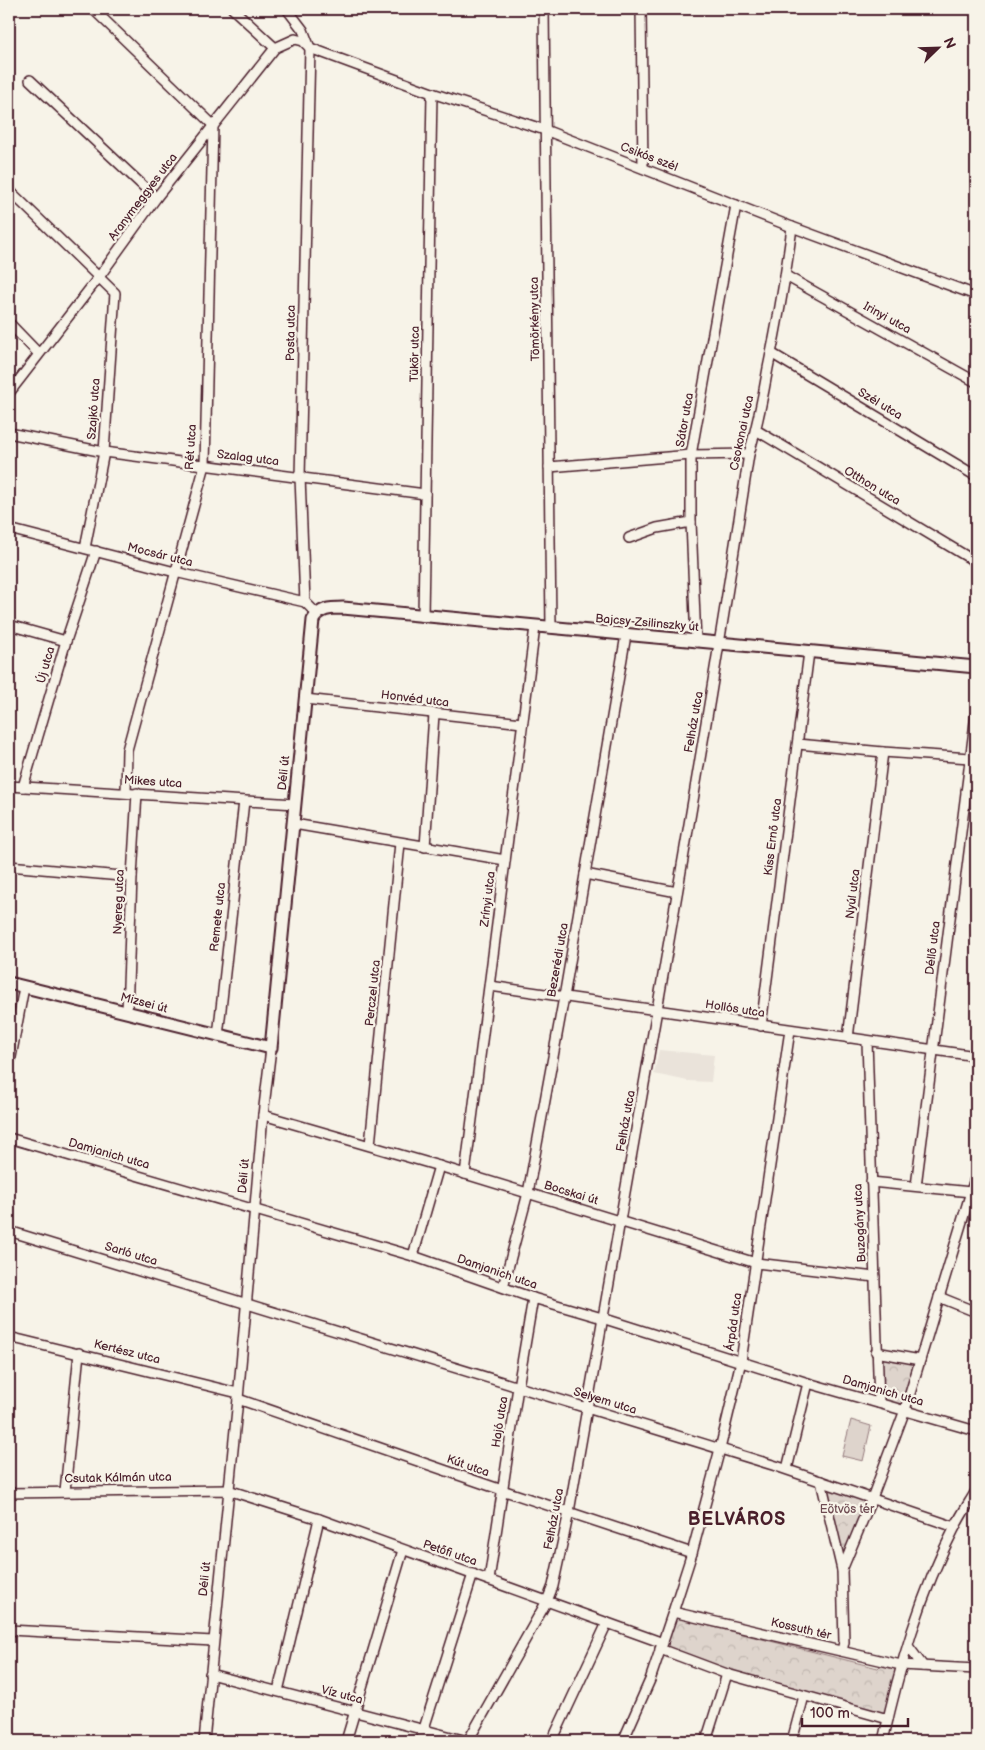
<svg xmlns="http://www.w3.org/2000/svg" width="985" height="1750" font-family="'Balsamiq Sans',sans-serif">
<defs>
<pattern id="forest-crowns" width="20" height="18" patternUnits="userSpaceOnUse" patternTransform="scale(1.25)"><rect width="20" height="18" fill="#ded4cc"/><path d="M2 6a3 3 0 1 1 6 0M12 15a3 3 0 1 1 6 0" fill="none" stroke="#c0b6af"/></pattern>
</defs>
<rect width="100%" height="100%" fill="#f7f3e8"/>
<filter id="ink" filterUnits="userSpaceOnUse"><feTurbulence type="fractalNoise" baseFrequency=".02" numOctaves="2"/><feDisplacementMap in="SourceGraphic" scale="10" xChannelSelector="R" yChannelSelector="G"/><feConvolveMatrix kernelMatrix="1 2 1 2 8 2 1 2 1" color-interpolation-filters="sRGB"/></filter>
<g filter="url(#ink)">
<path fill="#eae3da" d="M659,1050l55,5 -3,27 -23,-1 -34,-7z"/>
<path fill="#ded4cc" stroke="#947a7c" d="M851,1420l20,6 -8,35 -21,-5z"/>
<g fill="url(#forest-crowns)" stroke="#947a7c">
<path d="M876,1352l44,8 -15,50 -26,-7z"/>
<path d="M823,1484l47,15 -27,65z"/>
<path d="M673,1612l17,4 -4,4 192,48 7,-7 16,4 -13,54 -228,-70z"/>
</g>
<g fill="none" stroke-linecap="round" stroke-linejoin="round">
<g stroke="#4a1f2b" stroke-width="12">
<g id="minor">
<path d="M93,9l120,116 -8,340 -78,285 -1,42"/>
<path d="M233,9l42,39"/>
<path d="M287,9l16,21 7,18 -10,429 5,125 12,12"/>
<path d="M544,9l7,619"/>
<path d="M641,9l2,159"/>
<path d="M30,80l126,118"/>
<path d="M9,190l106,103 -11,159 -19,96"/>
<path d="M786,276l190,106"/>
<path d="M9,323l29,30"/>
<path d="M771,353l205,123"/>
<path d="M9,393l90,-116 57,-79 119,-150 20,-9 8,2 7,7 122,45 113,37 247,97 184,68"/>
<path d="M756,430l220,132"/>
<path d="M9,433l95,19 321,42"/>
<path d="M549,467l142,-12 58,-1"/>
<path d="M9,529l166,43 130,30"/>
<path d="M629,538l28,-10 34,-6"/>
<path d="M423,616l9,-523"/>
<path d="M9,625l57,16"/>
<path d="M696,642l-5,-120v-67l45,-250"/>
<path d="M305,699l217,24"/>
<path d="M798,744l85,8 87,6"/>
<path d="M9,786l286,18"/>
<path d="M23,787l43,-146 30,-90"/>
<path d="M966,791l10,2"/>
<path d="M294,824l211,36"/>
<path d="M425,847l9,-133"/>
<path d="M9,866l123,11"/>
<path d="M585,874l92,18"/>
<path d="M490,986l486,70"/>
<path d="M127,1012l5,-135 5,-84"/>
<path d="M761,1026l48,-374"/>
<path d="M218,1036l26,-235"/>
<path d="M848,1038l35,-286"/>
<path d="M867,1041l12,362"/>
<path d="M9,1068l15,-81"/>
<path d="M263,1115l176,51 317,97 119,14"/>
<path d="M9,1138l404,118 120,42 69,20 206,65 168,48"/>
<path d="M370,1145l30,-302"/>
<path d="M465,1174l70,-547"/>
<path d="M871,1182l100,10"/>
<path d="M916,1186l60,-472"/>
<path d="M9,1231l767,235 179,61"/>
<path d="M413,1256l26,-90"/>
<path d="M503,1287l25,-94 36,-196 62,-362"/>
<path d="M939,1297l37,15"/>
<path d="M9,1337l229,56"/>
<path d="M876,1352l44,8"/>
<path d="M238,1399l264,91 190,63"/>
<path d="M787,1469l21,-86"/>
<path d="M821,1481l21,89 2,72 -2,9"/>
<path d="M65,1491l14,-138"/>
<path d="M9,1493l219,-3 91,29 344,124"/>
<path d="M842,1570l30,-72 33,-88 71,-235"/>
<path d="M489,1580l29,-193 15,-89"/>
<path d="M673,1612l228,53 75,4"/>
<path d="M9,1630l204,11"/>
<path d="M908,1646l15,20"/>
<path d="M660,1649l67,25 161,45"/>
<path d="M210,1674l257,67"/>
<path d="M278,1691l41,-172"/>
<path d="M204,1741l34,-342 25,-284 8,-67"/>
<path d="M346,1741l57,-191"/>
<path d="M420,1741l53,-167"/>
<path d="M468,1741l79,-140 6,-15 16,-74c61,-353 126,-704 180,-1058 8,-28 14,-57 19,-86 10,-47 18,-93 24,-141"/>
<path d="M552,1741l55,-118"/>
<path d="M623,1741l27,-61 23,-68 19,-59 28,-104 21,-88 49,-331"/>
<path d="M706,1741l21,-67"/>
<path d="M792,1741l12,-45"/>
<path d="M883,1741c16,-73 37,-147 72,-214 6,-12 14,-24 21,-36"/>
</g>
</g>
<g stroke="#4a1f2b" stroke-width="15">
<path id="major" d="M9,983l262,65 42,-428c7,-12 17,-12 30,-12l633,59"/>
</g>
<use href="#minor" stroke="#f7f3e8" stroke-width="9"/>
<use href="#major" stroke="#f7f3e8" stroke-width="11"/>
</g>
</g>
<g text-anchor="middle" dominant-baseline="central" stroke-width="4.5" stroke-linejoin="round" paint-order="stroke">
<g font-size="12" fill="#4a1f2b" stroke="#f7f3e8">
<text transform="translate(649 157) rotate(21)">Csikós szél</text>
<text transform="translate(143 197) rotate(-53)">Aranymeggyes utca</text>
<text transform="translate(887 318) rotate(29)">Irinyi utca</text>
<text transform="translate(535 319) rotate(-91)">Tömörkény utca</text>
<text transform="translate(291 333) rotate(-89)">Posta utca</text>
<text transform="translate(415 354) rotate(-89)">Tükör utca</text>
<text transform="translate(880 404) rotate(31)">Szél utca</text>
<text transform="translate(94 409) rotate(-86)">Szajkó utca</text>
<text transform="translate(685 420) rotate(-80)">Sátor utca</text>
<text transform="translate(742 433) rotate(-78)">Csokonai utca</text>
<text transform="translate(191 447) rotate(-86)">Rét utca</text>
<text transform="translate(248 458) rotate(7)">Szalag utca</text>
<text transform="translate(872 486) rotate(31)">Otthon utca</text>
<text transform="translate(160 555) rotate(14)">Mocsár utca</text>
<text transform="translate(647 623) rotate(5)">Bajcsy-Zsilinszky út</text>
<text transform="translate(46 665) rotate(-74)">Új utca</text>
<text transform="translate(415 699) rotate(7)">Honvéd utca</text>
<text transform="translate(694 722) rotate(-80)">Felház utca</text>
<text transform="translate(284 773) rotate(-84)">Déli út</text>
<text transform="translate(153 782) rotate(4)">Mikes utca</text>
<text transform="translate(773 837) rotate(-83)">Kiss Ernő utca</text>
<text transform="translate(853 894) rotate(-83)">Nyúl utca</text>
<text transform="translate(488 899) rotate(-83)">Zrínyi utca</text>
<text transform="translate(119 902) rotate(-88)">Nyereg utca</text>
<text transform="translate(218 917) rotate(-84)">Remete utca</text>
<text transform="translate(933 948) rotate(-83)">Déllő utca</text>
<text transform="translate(558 960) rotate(-80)">Bezerédi utca</text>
<text transform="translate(373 993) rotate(-84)">Perczel utca</text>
<text transform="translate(144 1003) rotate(15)">Mizsei út</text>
<text transform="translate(735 1009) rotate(9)">Hollós utca</text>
<text transform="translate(626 1121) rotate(-80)">Felház utca</text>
<text transform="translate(109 1154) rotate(16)">Damjanich utca</text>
<text transform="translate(244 1176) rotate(-85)">Déli út</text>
<text transform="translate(571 1193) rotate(17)">Bocskai út</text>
<text transform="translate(860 1223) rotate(-93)">Buzogány utca</text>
<text transform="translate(131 1254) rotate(17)">Sarló utca</text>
<text transform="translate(497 1272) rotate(19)">Damjanich utca</text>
<text transform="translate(734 1322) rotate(-82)">Árpád utca</text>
<text transform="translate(127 1352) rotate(14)">Kertész utca</text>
<text transform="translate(883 1391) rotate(16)">Damjanich utca</text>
<text transform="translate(605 1401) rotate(17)">Selyem utca</text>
<text transform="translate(500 1422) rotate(-81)">Hajó utca</text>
<text transform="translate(468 1466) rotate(19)">Kút utca</text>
<text transform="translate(118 1478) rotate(-1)">Csutak Kálmán utca</text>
<text transform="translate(554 1519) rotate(-79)">Felház utca</text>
<text transform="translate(450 1553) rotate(19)">Petőfi utca</text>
<text transform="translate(205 1579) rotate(-84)">Déli út</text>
<text transform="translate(801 1629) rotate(13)">Kossuth tér</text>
<text transform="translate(342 1695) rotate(15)">Víz utca</text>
</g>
<g font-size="12" fill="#6f4c53" stroke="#f7f3e8">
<text x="847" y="1509">Eötvös tér</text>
</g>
<g font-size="18" font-weight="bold" letter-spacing="1" fill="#4a1f2b" stroke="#f7f3e8">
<text x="737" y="1519">BELVÁROS</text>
</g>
</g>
<rect width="985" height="1750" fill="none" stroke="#f7f3e8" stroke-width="30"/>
<rect x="15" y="15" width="955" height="1720" fill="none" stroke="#4a1f2b" stroke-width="2" filter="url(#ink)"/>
<g transform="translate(938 48) rotate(67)" stroke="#f7f3e8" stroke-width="4" paint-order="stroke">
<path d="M0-4L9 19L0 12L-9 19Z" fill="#4a1f2b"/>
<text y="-8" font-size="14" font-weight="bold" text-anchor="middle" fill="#4a1f2b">N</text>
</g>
<path d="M802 1718v8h106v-8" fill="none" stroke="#4a1f2b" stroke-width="2.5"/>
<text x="810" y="1718" font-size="15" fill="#4a1f2b" stroke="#f7f3e8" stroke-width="4" paint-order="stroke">100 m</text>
</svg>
